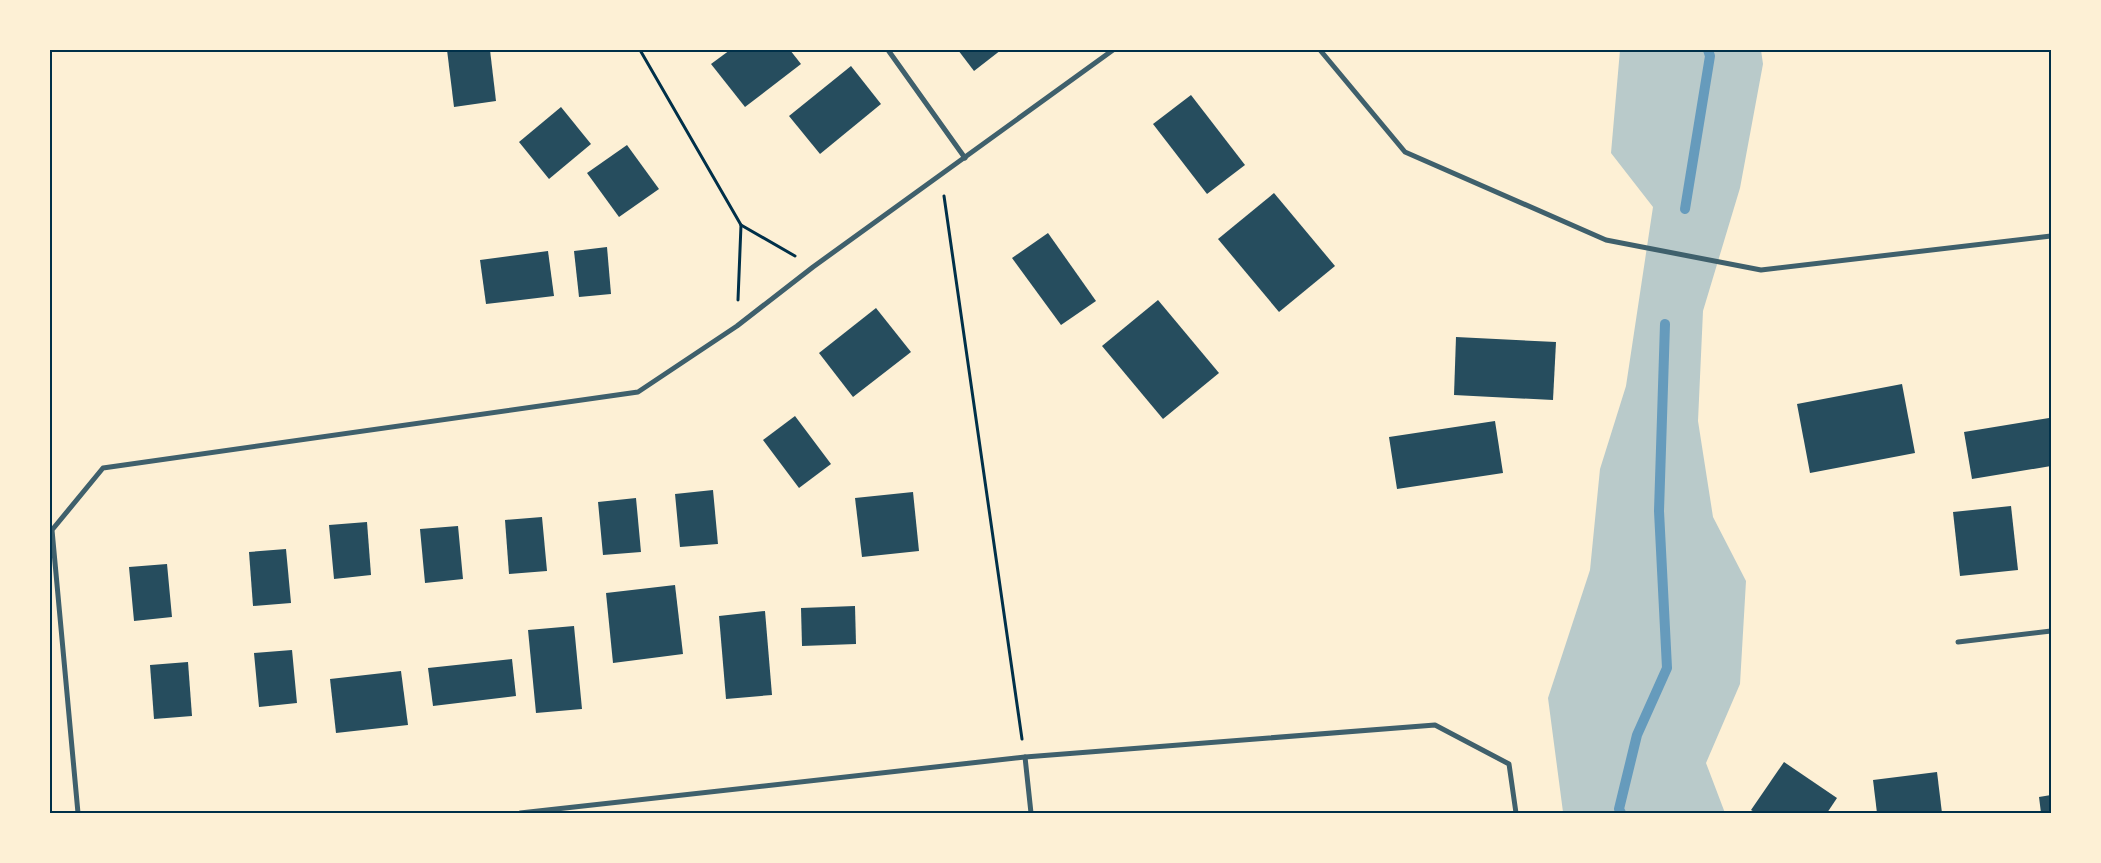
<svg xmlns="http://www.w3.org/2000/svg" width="2101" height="863" font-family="'Source Sans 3',sans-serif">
<rect width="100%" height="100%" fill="#fdf0d5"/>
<path fill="#b9caca" d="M1620,50h141l2,14 -23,124 -37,123 -5,110 15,96 33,64 -6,103 -34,79 19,50 -162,-1 -15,-114 42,-128 10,-101 26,-83 27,-179 -42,-54z"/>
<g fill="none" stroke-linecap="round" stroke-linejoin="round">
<g stroke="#669bbc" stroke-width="10">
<path d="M1685,209l25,-153 -2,-6"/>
<path d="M1621,813l-2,-4 18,-74 30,-67 -8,-157 6,-187"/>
</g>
</g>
<g fill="#264d5e">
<path d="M447,50h43l6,51 -42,6z"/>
<path d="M730,50h60l11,14 -56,43 -34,-43z"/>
<path d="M958,50h43l-27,21z"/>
<path d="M851,66l30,38 -61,50 -31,-38z"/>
<path d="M1191,95l54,70 -38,29 -54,-70z"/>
<path d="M561,107l30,37 -42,35 -30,-37z"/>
<path d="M627,145l32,44 -40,28 -32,-44z"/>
<path d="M1274,193l61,73 -56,46 -61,-73z"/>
<path d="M1048,233l48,68 -35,24 -49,-67z"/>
<path d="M607,247l4,47 -32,3 -5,-46z"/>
<path d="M548,251l6,45 -68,8 -6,-44z"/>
<path d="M1158,300l61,73 -56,46 -61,-73z"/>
<path d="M876,308l35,44 -58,45 -34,-44z"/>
<path d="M1456,337l100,5 -3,58 -99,-5z"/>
<path d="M1902,384l13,69 -105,20 -13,-69z"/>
<path d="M795,416l36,48 -32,24 -36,-48z"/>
<path d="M2049,418l2,16v32l-79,13 -8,-47z"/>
<path d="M1495,421l8,52 -106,16 -8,-52z"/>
<path d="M713,490l5,54 -38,3 -5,-53z"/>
<path d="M913,492l6,59 -57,6 -7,-59z"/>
<path d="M636,498l5,54 -38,3 -5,-53z"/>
<path d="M2011,506l7,64 -58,6 -7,-64z"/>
<path d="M542,517l5,54 -38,3 -4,-54z"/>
<path d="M367,522l4,53 -37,4 -5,-54z"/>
<path d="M458,526l5,53 -38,4 -5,-54z"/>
<path d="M286,549l5,54 -38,3 -4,-54z"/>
<path d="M167,564l5,53 -38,4 -5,-54z"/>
<path d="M675,585l8,69 -70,9 -7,-70z"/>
<path d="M855,606l1,38 -54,2 -1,-38z"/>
<path d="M765,611l7,84 -46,4 -7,-83z"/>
<path d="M574,626l8,83 -46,4 -8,-83z"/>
<path d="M292,650l5,53 -38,4 -5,-54z"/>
<path d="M512,659l4,37 -83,10 -5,-38z"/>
<path d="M188,662l4,54 -38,3 -4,-54z"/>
<path d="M401,671l7,54 -72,8 -6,-54z"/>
<path d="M1784,762l53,36 -10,15h-71l-5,-3z"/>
<path d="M1937,772l5,41h-65l-4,-33z"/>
<path d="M2051,795v18h-10l-2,-16z"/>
</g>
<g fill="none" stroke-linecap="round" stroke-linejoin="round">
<g stroke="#003049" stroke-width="3">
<path d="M640,50l101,175 -3,75"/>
<path d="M944,196l78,543"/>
<path d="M741,225l54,31"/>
</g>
<g stroke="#3f606c" stroke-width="5">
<path d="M888,50l77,108"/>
<path d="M1320,50l85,102 201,88 155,30 290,-34"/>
<path d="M1958,642l93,-11"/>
<path d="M1025,757l6,56"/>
<path d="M78,813l-26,-283 51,-62 535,-76 99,-66 76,-59 300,-217"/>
<path d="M520,813l505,-56 410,-32 74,39 7,49"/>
</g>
</g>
<rect width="2101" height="863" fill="none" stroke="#fdf0d5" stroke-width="102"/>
<rect x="51" y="51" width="1999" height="761" fill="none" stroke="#003049" stroke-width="2"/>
</svg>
